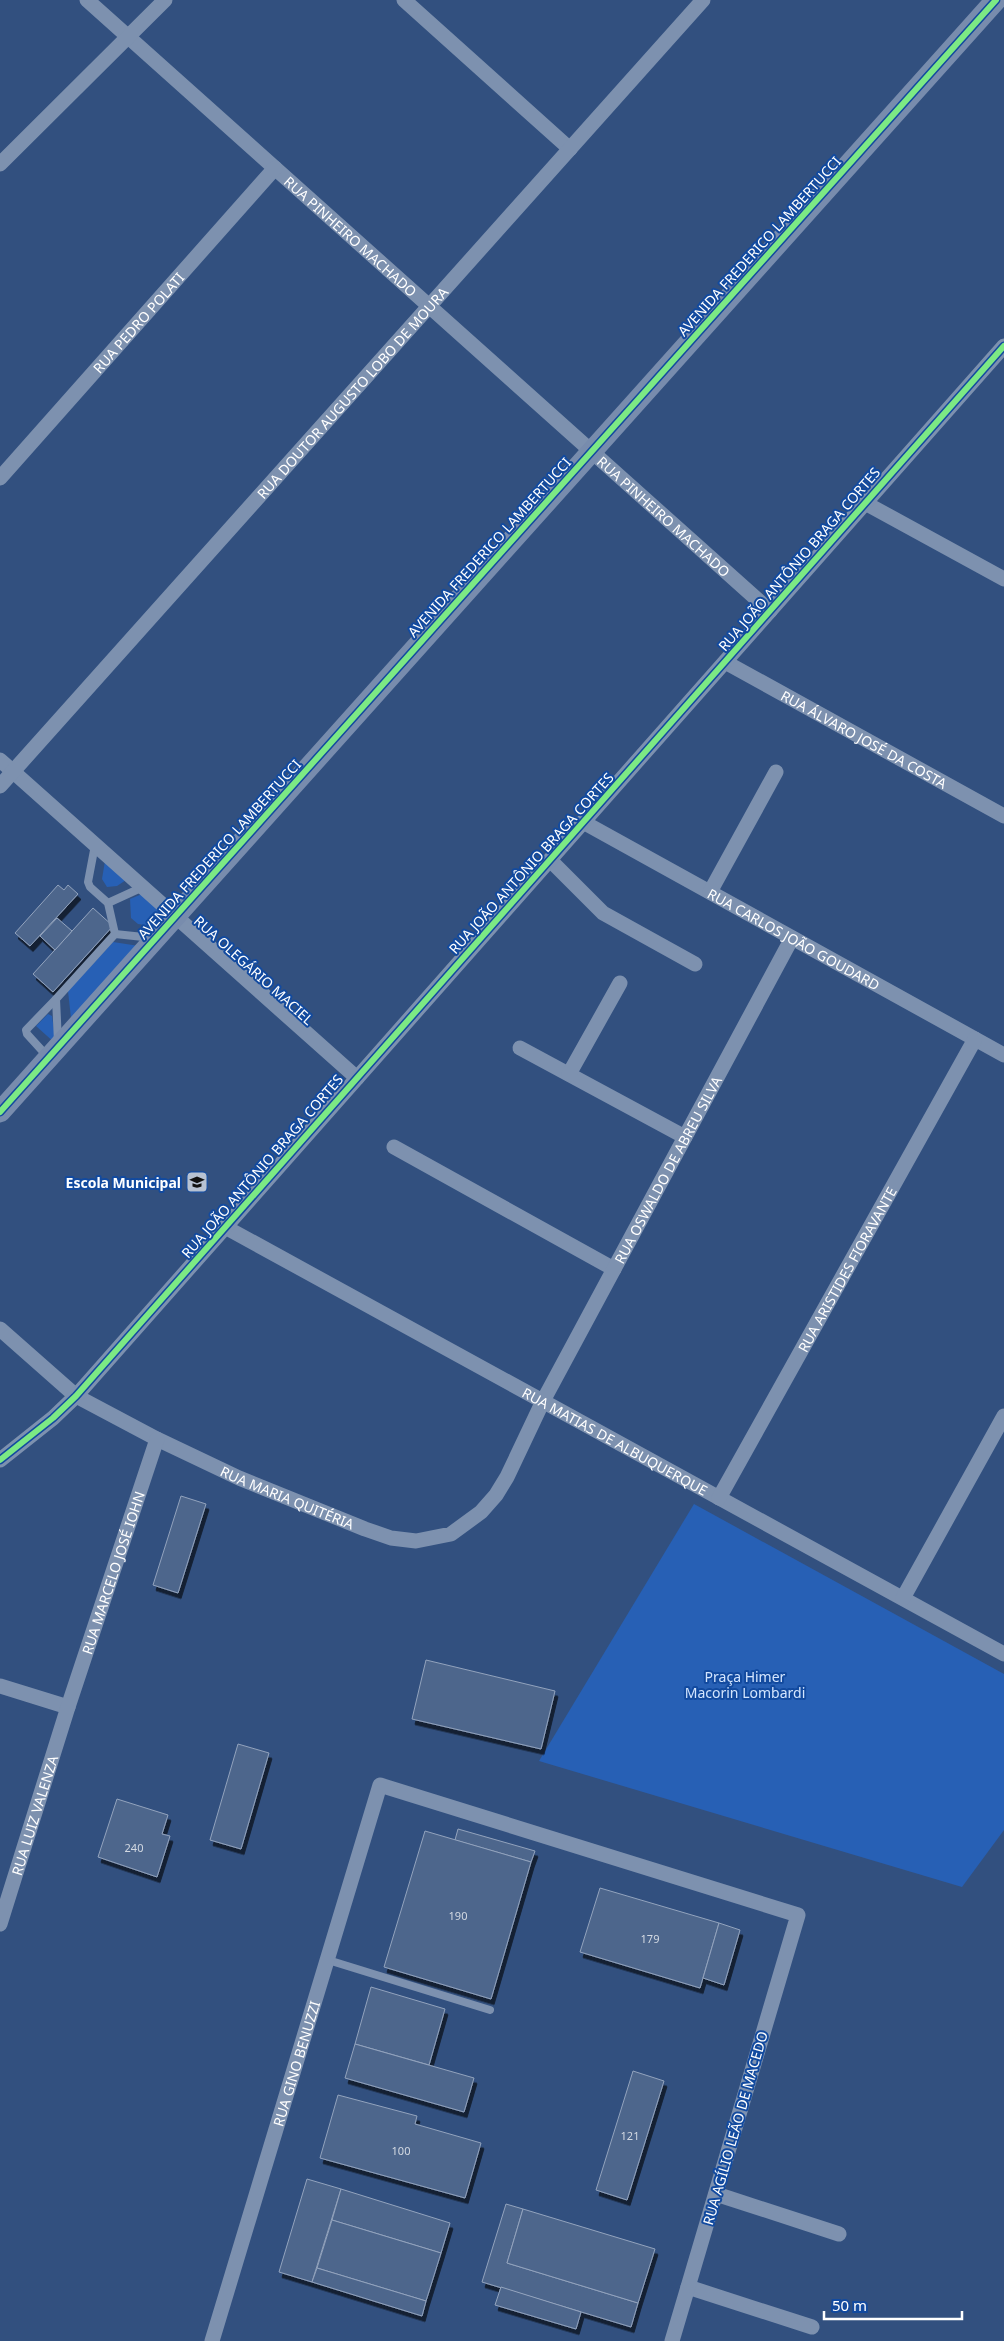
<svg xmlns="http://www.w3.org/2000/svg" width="1004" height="2341" font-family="'Noto Sans',sans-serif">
<defs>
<filter id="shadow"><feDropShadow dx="3" dy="5.5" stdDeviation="0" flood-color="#0009"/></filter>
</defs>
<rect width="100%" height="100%" fill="#32507f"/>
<g fill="#2760b5">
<path d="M105,861l21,19 -9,6 -10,1 -5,-8z"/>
<path d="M142,894l18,18 -1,15 -21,-3 -7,-6 -1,-19z"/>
<path d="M113,942l26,4 -67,81 -4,-36z"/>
<path d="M48,1014l4,2 4,28 -20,-18z"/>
<path d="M694,1504l310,170v156l-42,57 -423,-126z"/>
</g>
<g fill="#4e668c" stroke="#92a3bd" filter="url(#shadow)">
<path d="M58,885l6,5 4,-5 10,9 -48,52 -15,-13z"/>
<path d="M93,908l20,18 -60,66 -20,-18z"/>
<path d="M57,918l15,13 -17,19 -15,-14z"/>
<path d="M181,1496l25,8 -28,89 -25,-8z"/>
<path d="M426,1660l129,31 -14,58 -129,-30z"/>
<path d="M238,1744l31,9 -28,96 -31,-9z"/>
<path d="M117,1799l51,16 -6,19 8,2 -13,41 -59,-20z"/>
<path d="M458,1829l77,22 -4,11 -76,-22z"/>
<path d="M425,1831l106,31 -40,137 -107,-32z"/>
<path d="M600,1888l119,35 -19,65 -120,-36z"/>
<path d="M719,1923l21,7 -16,55 -21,-7z"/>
<path d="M371,1987l74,22 -16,56 -74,-21z"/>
<path d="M355,2044l119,34 -10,34 -119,-34z"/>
<path d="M633,2071l31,10 -37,119 -31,-10z"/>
<path d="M338,2095l79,21 -2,8 66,19 -16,55 -145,-40z"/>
<path d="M307,2179l34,10 -29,93 -33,-10z"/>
<path d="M341,2189l109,34 -9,30 -109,-33z"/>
<path d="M506,2204l17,5 -16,54 131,40 -7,24 -149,-45z"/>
<path d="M523,2209l132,40 -17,54 -131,-40z"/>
<path d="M332,2220l109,33 -15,48 -109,-33z"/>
<path d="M317,2268l109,33 -4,15 -110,-34z"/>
<path d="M501,2287l80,25 -5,17 -81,-24z"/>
</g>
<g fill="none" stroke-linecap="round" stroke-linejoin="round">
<g stroke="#7d91af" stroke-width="8">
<path d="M108,903l35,-16"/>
<path d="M115,934l38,4"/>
<path d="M58,1042l-2,-43 59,-65 -7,-31 -18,-16 -2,-5 7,-37"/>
<path d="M47,1056l-20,-22 -1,-4 30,-31"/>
<path d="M328,1960l162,50"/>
</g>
<g stroke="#7d91af" stroke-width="15">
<path id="s1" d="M87,0l683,611"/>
<path d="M404,0l166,149"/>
<path d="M0,164l165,-164"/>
<path id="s2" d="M0,478l275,-310"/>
<path d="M865,503l139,76"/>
<path id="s3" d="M725,662l279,154"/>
<path d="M0,760l357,318"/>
<path id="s4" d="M0,786l703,-786"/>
<path id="s5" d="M583,822l421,233"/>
<path d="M550,860l53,53 92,51"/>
<path d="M710,892l66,-120"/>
<path d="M520,1048l165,89"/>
<path d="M569,1074l51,-91"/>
<path d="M394,1147l220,122"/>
<path id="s6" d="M225,1227l779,427"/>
<path id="s7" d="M0,1329l76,67 81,43 82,39 126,51 26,9 25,3 35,-7 30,-22 15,-17 11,-18 36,-76 249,-463"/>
<path d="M0,1460l53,-42 23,-22 928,-1050"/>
<path id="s8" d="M719,1498l256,-459"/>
<path d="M903,1598l101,-182"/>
<path d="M0,1686l68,21"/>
<path id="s9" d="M0,1924l68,-217 89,-268"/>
<path d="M716,2194l123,40"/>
<path d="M688,2287l124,40"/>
<path id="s10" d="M212,2341l168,-556 418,130 -126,426"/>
</g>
<path stroke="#788cad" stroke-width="21" d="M0,1112l996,-1112"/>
<g stroke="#124a9f" stroke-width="9">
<g id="cycleway">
<path d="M0,1112l996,-1112"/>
<path d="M0,1460l53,-42 23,-22 928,-1050"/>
</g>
</g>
<use href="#cycleway" stroke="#7ce984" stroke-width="6"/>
</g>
<defs>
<g id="school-square" transform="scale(1.125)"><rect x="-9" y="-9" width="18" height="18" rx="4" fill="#b7c2d2" stroke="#124a9f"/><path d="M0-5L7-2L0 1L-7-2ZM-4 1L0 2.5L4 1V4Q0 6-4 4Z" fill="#111"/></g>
</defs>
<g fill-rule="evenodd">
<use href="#school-square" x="197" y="1182"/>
</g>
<g text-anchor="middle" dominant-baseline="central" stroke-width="4" stroke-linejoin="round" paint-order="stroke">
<g font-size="11" fill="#d3d9e2">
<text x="134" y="1847">240</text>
<text x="458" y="1915">190</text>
<text x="650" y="1938">179</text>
<text x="630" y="2135">121</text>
<text x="401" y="2150">100</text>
</g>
<g font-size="14" fill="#fff" stroke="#124a9f">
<text stroke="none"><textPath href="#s1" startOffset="354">RUA PINHEIRO MACHADO</textPath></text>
<text transform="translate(759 246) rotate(-48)">AVENIDA FREDERICO LAMBERTUCCI</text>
<text stroke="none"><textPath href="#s2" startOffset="208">RUA PEDRO POLATI</textPath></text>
<text stroke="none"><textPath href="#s4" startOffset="528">RUA DOUTOR AUGUSTO LOBO DE MOURA</textPath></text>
<text stroke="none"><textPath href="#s1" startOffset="774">RUA PINHEIRO MACHADO</textPath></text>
<text transform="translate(489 547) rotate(-48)">AVENIDA FREDERICO LAMBERTUCCI</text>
<text transform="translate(799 559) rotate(-49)">RUA JOÃO ANTÔNIO BRAGA CORTES</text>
<text stroke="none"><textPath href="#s3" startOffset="159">RUA ÁLVARO JOSÉ DA COSTA</textPath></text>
<text transform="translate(219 849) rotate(-48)">AVENIDA FREDERICO LAMBERTUCCI</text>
<text transform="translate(531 863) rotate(-48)">RUA JOÃO ANTÔNIO BRAGA CORTES</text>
<text stroke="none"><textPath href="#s5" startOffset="241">RUA CARLOS JOÃO GOUDARD</textPath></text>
<text transform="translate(254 970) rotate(42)">RUA OLEGÁRIO MACIEL</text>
<text transform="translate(262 1166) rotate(-49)">RUA JOÃO ANTÔNIO BRAGA CORTES</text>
<text stroke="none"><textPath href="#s7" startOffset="936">RUA OSWALDO DE ABREU SILVA</textPath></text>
<text stroke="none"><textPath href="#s8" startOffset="262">RUA ARISTIDES FIORAVANTE</textPath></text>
<text stroke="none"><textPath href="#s6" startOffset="445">RUA MATIAS DE ALBUQUERQUE</textPath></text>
<text stroke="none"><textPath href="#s7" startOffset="336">RUA MARIA QUITÉRIA</textPath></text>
<text stroke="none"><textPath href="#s9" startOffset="369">RUA MARCELO JOSÉ IOHN</textPath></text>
<text stroke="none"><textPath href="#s9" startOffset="114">RUA LUIZ VALENZA</textPath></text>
<text stroke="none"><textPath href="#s10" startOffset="290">RUA GINO BENUZZI</textPath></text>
<text transform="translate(735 2128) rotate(-74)">RUA AGÍLIO LEÃO DE MACEDO</text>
</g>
<g font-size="14" font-weight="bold" fill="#fff" stroke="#124a9f" text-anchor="end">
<text x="181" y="1182">Escola Municipal</text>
</g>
<g font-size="14" fill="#d3e5fe" stroke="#124a9f">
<text x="745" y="1676">Praça Himer<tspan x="745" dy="16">Macorin Lombardi</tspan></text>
</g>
</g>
<path d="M824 2311v8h138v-8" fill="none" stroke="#ffffff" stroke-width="2.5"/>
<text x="832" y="2311" font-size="15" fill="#ffffff" stroke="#124a9f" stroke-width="4" paint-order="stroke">50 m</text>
</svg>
